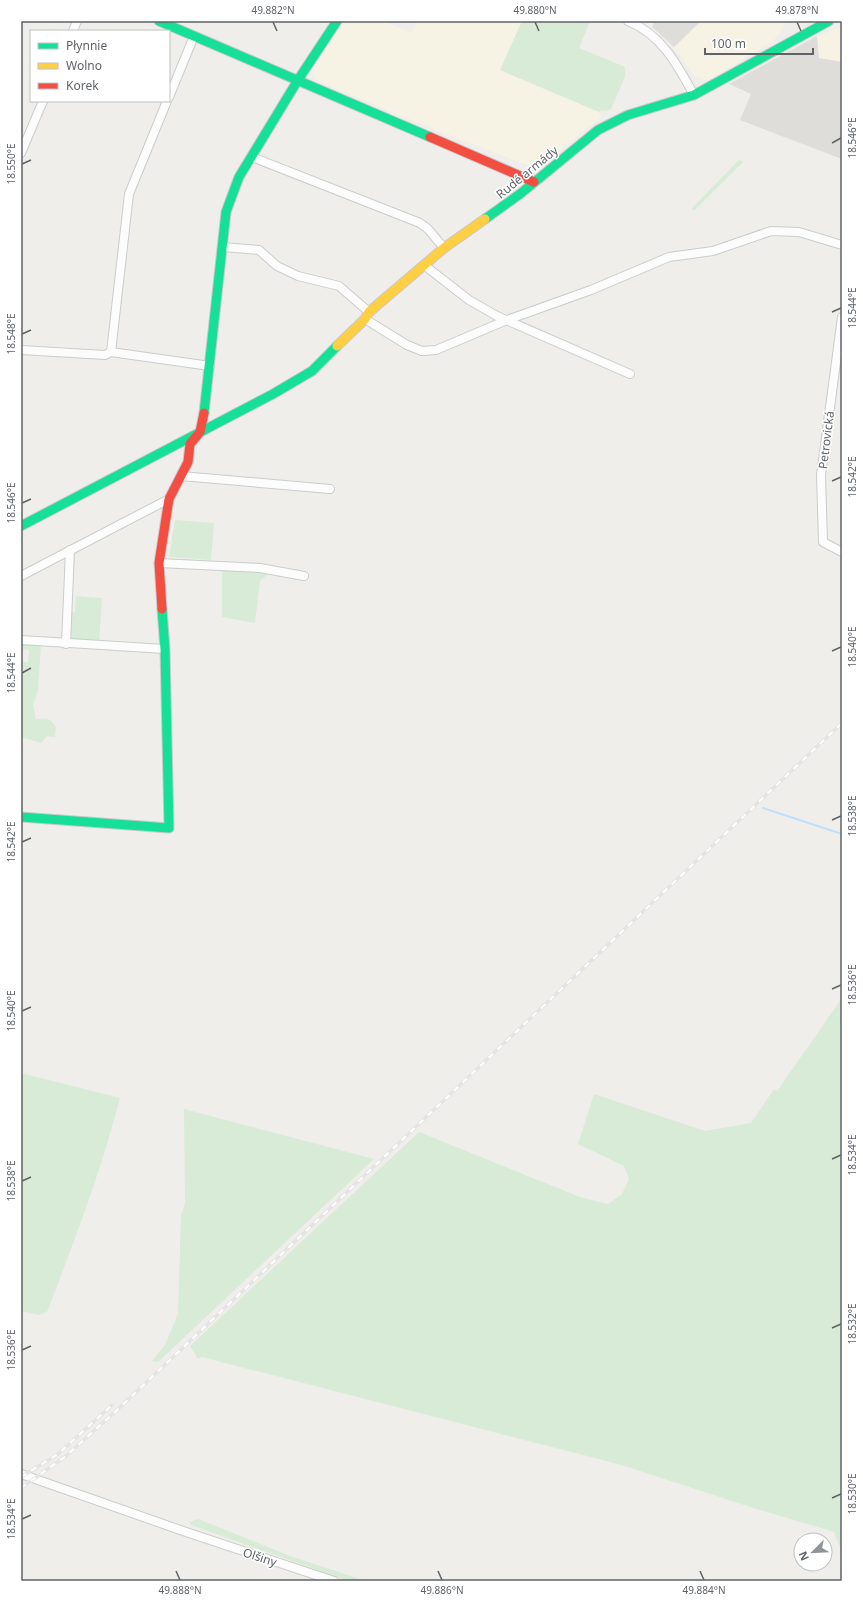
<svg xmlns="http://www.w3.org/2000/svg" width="863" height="1602" font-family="'Noto Sans',sans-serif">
<rect width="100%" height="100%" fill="#efeeea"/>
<g fill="#f7f3e4">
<path d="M344,21h38l30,12 6,-12h104l-21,49 98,42 2,5 -61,49 -8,1 -106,-41 -108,-45 -5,-5 -1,-7z"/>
<path d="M701,21h86l-13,19 -66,41 -14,-5 -20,-29z"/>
<path d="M842,27v35l-23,-4 -2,-22z"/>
</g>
<g fill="#dfddda">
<path d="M655,21h46l-27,26 -22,-20z"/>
<path d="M817,36l2,22 23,4v97l-102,-39 11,-26 -22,-10z"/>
</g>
<g fill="#d8ebd6">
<path d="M522,21h68l-11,27 46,19v10l-14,32 -4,2 -5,-1 -3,2 -99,-42z"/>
<path d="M739,160l4,2 -49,49 -2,-3z"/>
<path d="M175,520l39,3 -3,37 -42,-3z"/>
<path d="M222,569l46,5 -8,7 -5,42 -33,-6z"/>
<path d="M76,596l26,2 -3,44 -29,-3v-27h5z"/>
<path d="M22,644l19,1 -3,45 -5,15 3,14c10,-1 14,-2 20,8l-1,10 -8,-1 -6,7 -20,-6v-72l3,-3h4l1,-12 -8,-1z"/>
<path d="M842,998v555l-8,-21 -90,-27 -122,-40 -420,-108 -4,2 -8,-13 229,-214 161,65 28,7 14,-10 7,-15 -5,-13 -46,-22 16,-50 111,37 46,-8 23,-34 3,2z"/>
<path d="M21,1073l99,25c-19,73 -46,144 -73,214l-8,3 -18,-4z"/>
<path d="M184,1109l190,50 -216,203 -6,-1 13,-16 13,-31 3,-98 4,-13z"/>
<path d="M198,1519l92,37 76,25h-18l-157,-56 -3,-4 3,1z"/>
</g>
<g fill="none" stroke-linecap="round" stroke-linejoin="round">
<path stroke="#bfe0f9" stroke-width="2" d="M763,808l79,26"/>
<g stroke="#cbcccc" stroke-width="10">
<g id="street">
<path d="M628,21c34,14 49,43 66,74"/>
<path d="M73,31l4,-10"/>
<path d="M169,97l25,-61"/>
<path d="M21,153l22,-52"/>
<path d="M252,157l168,66 8,6 16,19"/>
<path d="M222,247l37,3 18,16 21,10 41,10 30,26"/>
<path d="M424,265l45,35 28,16 133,58"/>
<path d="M842,317l-21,158 2,67 19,10"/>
<path d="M365,319l42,26 15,6 14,-1 71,-30 84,-30 78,-33 44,-6 58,-20 28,1 43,13"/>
<path d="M21,350l84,5 6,-3 99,14"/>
<path d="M111,352l18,-158 38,-93"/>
<path d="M181,476l149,13"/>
<path d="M159,563l101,5 44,8"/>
<path d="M21,576l148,-77"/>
<path d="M21,640l144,9"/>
<path d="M66,644l4,-94"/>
<path d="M21,1474l165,58 148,49"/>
</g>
</g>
<g stroke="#cacacb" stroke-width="11">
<g id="fast">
<path d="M159,21l271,116"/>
<path d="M485,219l35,-25 78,-64 30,-15 66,-20 135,-74"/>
<path d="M204,413l22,-201 13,-35 59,-97 39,-59"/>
<path d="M21,526l252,-132 39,-23 25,-25"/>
<path d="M21,817l148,11 -4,-179 -3,-40"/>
</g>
</g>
<g stroke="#cacacb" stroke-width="11">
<path id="slow" d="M337,346l28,-27 4,-7 75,-64 41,-29"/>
</g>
<g stroke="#cacacb" stroke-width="11">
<g id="jam">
<path d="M430,137l104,45"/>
<path d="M162,609l-3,-46 10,-64 19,-37 2,-18 10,-12 4,-19"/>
</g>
</g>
<use href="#street" stroke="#fdfcfc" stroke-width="8"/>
<use href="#fast" stroke="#16e098" stroke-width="9"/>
<use href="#slow" stroke="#ffcf43" stroke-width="9"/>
<use href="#jam" stroke="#f24e42" stroke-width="9"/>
<g stroke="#e4e4e4" stroke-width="3.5">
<g id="rail">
<path d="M21,1477l37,-23 54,-49"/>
<path d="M21,1488l45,-32 49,-44 727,-689"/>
</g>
</g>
<use href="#rail" stroke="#fff" stroke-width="2" stroke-dasharray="6" stroke-linecap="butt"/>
</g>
<path fill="none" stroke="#5f6368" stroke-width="1.5" d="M273,22l4,9M535,22l4,9M797,22l4,9M832,143l9,-5M22,164l9,-4M832,312l9,-4M22,334l9,-4M832,481l9,-4M22,503l9,-4M832,651l9,-4M22,673l9,-5M832,820l9,-4M22,842l9,-4M832,989l9,-4M22,1011l9,-4M832,1159l9,-4M22,1181l9,-4M832,1328l9,-4M22,1350l9,-4M832,1498l9,-4M22,1519l9,-4M176,1571l4,9M438,1571l4,9M700,1571l4,9"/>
<g text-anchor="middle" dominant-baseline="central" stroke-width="3" stroke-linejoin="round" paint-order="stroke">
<g font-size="12" fill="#5f6368" stroke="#fff">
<text transform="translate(527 172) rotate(-39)">Rudé armády</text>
<text transform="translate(826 440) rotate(-83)">Petrovická</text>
<text transform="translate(260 1557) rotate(18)">Olšiny</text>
</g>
</g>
<rect width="863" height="1602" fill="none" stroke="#ffffff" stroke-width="44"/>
<rect x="30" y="30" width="140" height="72" fill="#ffffff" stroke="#bfc1c3"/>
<rect x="38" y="43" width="20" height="6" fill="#16e098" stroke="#bfc1c3"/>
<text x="66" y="50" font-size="12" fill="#5f6368">Płynnie</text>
<rect x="38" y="63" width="20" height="6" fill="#ffcf43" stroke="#bfc1c3"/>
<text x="66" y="70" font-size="12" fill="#5f6368">Wolno</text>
<rect x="38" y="83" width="20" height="6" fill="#f24e42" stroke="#bfc1c3"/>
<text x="66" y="90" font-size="12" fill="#5f6368">Korek</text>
<g transform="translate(813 1552) rotate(246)"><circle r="19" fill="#ffffff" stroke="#bfc1c3"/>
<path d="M0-3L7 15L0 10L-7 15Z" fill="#919496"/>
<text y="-6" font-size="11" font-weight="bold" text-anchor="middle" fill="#5f6368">N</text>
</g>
<path d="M705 48v6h108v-6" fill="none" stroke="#5f6368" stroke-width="2"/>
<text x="711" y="48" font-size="12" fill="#5f6368" stroke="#ffffff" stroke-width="3" paint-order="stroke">100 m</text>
<rect x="22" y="22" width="819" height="1558" fill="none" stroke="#5f6368" stroke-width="1.5"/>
<g font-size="10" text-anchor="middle" fill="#5f6368">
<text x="273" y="14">49.882°N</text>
<text x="535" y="14">49.880°N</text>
<text x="797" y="14">49.878°N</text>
<text transform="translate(852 138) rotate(-90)" y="4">18.546°E</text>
<text transform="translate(11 164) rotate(-90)" y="4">18.550°E</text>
<text transform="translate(852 308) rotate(-90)" y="4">18.544°E</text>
<text transform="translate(11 334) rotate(-90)" y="4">18.548°E</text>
<text transform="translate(852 477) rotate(-90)" y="4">18.542°E</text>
<text transform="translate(11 503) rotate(-90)" y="4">18.546°E</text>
<text transform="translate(852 647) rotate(-90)" y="4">18.540°E</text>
<text transform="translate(11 673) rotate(-90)" y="4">18.544°E</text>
<text transform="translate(852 816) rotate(-90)" y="4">18.538°E</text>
<text transform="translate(11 842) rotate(-90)" y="4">18.542°E</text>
<text transform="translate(852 985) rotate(-90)" y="4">18.536°E</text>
<text transform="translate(11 1011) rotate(-90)" y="4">18.540°E</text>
<text transform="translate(852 1155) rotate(-90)" y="4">18.534°E</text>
<text transform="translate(11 1181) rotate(-90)" y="4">18.538°E</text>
<text transform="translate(852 1324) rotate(-90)" y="4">18.532°E</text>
<text transform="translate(11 1350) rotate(-90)" y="4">18.536°E</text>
<text transform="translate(852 1494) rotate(-90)" y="4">18.530°E</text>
<text transform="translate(11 1519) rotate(-90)" y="4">18.534°E</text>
<text x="180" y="1594">49.888°N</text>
<text x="442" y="1594">49.886°N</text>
<text x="704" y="1594">49.884°N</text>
</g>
</svg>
